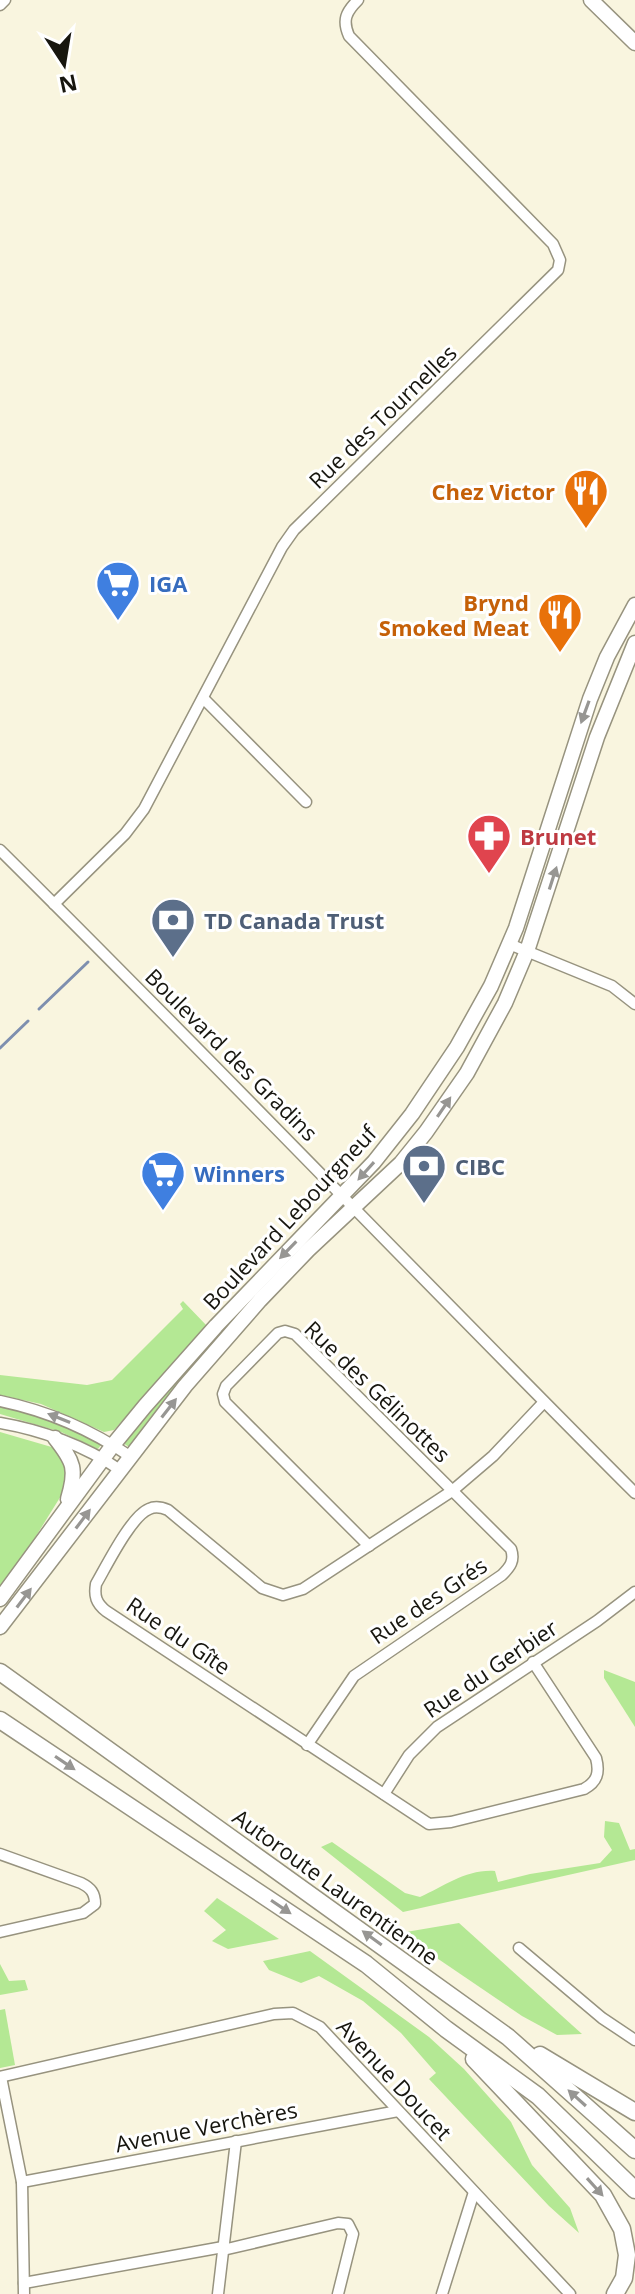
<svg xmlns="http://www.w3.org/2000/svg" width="635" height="2294" font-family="'Open Sans',sans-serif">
<rect width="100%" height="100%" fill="#f9f5df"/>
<g fill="#b4e894">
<path d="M183,1301l24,25 -93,104 -10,2 -63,-28 -41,-9v-20l87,10 25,-5 71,-71 -3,-5z"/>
<path d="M221,1329l2,2 -94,116 -6,-4z"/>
<path d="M0,1407c34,1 72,21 101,38l-3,4 -37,-17 -61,-18z"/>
<path d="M0,1432l55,16 13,17 -4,26 -41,66 -23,31z"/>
<path d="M604,1670l31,12v45l-31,-49z"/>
<path d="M605,1821l14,2 11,27 5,-1v11l-232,52 -82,-65 11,-5 73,51 15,4c25,-11 46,-28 75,-26l3,11 32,-8 70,-11 12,-13 -8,-13z"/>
<path d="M217,1898l62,41 -51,10 -16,-8 14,-11 -22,-19z"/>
<path d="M459,1923l123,111 -25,1 -35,-19 -122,-83z"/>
<path d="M310,1951l119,86 35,32 47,53 21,43 38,43 9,25 -30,-27 -120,-127 7,-6 -35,-40 -38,-32 -44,-25 -18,7 -32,-13 -6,-9z"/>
<path d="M0,1964l9,17 16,-1 3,10 -28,5z"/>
<path d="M5,2009l10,56 -15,3v-58z"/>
</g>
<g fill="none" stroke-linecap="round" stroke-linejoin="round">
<g stroke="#7e8faf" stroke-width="3">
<path d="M39,1009l49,-47"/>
<path d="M0,1048l28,-27"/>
</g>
<g stroke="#97937f" stroke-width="13">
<g id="minor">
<path d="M0,5l5,-5"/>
<path d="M203,698l103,104"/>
<path d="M0,850c214,212 422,430 635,643"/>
<path d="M54,904l71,-70 19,-25 138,-262 12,-17 264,-260 2,-10 -7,-16 -204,-208c-7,-16 -3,-24 9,-36"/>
<path d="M509,944l103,42 23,18"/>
<path d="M0,1401c48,10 90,28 131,56"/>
<path d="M0,1423c41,7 86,23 120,47"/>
<path d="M533,1662l63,96c4,15 1,24 -12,31l-133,33 -22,2 -323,-213c-10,-8 -12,-15 -10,-27 10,-17 35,-68 53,-75 6,-3 12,-2 19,1l94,78 21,7 20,-6 149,-98 41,-35 51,-54"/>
<path d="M307,1745l47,-69 148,-101c8,-8 13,-14 9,-26l-216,-215 -10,-3 -7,2 -52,53 -3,8 2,8 144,144"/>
<path d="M384,1794l25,-39 28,-28 160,-106 38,-29"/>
<path d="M0,1854l81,29c10,5 14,10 14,21l-12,9 -83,19"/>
<path d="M519,1948l83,70 33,22"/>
<path d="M0,2077l274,-63 19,-1 27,14 250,267"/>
<path d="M1,2077l21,105 2,112"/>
<path d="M22,2182l376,-71"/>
<path d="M223,2250l115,-27 10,1 5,10 -15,60"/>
<path d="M24,2283l199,-36"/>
<path d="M218,2294l18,-153"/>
<path d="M442,2294l32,-102"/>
</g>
</g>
<g stroke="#97937f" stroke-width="17">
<g id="major">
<path d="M591,0l44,43"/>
<path d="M55,1438c19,24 22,31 13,61"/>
<path d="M0,1599l113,-154 32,-39 71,-80 158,-164 38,-48 45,-67 34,-61 25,-58 74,-229 17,-42 28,-52"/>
<path d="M0,1627l185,-241 75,-86 48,-50 93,-87 25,-31 41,-59 38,-70 22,-52 70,-214 38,-94"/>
</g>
</g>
<g stroke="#97937f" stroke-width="19">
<g id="highway">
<path d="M0,1672l508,365 127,113"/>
<path d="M0,1720l366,244 80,65 92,67 97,94"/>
<path d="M540,2055l95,57"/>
<path d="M474,2059l129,136 19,34 5,26 -3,23 -9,16"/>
</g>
</g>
<use href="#minor" stroke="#fff" stroke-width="10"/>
<use href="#major" stroke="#fff" stroke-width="14"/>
<use href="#highway" stroke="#fff" stroke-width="16"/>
</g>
<defs><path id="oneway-solid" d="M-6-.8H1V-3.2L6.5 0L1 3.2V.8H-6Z" transform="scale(2)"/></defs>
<g fill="#979693">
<use href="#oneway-solid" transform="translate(585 712) rotate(110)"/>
<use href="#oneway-solid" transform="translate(553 878) rotate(-72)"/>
<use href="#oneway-solid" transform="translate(444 1107) rotate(-56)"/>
<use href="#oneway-solid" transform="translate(366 1171) rotate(132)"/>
<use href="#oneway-solid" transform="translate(288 1250) rotate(134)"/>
<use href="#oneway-solid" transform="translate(169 1408) rotate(-52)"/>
<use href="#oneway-solid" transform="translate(59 1418) rotate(-158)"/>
<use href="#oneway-solid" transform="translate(83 1519) rotate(-53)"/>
<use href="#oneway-solid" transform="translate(24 1598) rotate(-53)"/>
<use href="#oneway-solid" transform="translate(65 1763) rotate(34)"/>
<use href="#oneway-solid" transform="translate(281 1907) rotate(34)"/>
<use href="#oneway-solid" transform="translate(372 1938) rotate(-144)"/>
<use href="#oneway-solid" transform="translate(577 2098) rotate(-138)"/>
<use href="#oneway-solid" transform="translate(595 2187) rotate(48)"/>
</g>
<defs>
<g id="restaurant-pin" transform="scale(2.3)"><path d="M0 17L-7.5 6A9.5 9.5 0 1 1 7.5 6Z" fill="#e8710a" stroke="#fff"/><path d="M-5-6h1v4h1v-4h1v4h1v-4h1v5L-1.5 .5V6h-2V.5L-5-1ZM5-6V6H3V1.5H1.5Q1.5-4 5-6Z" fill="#fff"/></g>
<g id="supermarket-pin" transform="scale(2.3)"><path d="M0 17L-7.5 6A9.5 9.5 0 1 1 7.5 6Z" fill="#3f7fe0" stroke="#fff"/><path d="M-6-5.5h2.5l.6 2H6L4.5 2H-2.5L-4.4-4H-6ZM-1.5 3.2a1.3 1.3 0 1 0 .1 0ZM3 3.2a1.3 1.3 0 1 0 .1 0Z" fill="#fff"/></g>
<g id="pharmacy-pin" transform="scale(2.3)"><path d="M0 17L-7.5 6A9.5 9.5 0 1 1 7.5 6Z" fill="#e0444e" stroke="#fff"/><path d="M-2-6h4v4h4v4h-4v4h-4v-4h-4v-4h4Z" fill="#fff"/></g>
<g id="bank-pin" transform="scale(2.3)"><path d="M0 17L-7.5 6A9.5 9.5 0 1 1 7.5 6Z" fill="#5c6f8a" stroke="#fff"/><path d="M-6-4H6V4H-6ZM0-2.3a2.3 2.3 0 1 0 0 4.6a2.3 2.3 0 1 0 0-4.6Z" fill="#fff"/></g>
</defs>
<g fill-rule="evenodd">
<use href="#restaurant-pin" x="586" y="491"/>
<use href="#supermarket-pin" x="118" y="583"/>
<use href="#restaurant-pin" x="560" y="615"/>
<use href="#pharmacy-pin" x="489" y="836"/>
<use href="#bank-pin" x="173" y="920"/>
<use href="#bank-pin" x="424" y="1166"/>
<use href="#supermarket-pin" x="163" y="1173"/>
</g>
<g text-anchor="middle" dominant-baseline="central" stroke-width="6" stroke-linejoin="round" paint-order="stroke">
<g font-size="22" fill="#17160f" stroke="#fff">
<text transform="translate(382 416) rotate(-44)">Rue des Tournelles</text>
<text transform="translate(232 1054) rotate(45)">Boulevard des Gradins</text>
<text transform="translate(289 1217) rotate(-47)">Boulevard Lebourgneuf</text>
<text transform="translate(378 1391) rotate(44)">Rue des Gélinottes</text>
<text transform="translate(428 1600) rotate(-34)">Rue des Grés</text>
<text transform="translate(179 1635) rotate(34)">Rue du Gîte</text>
<text transform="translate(490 1668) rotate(-34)">Rue du Gerbier</text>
<text transform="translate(336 1886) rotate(36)">Autoroute Laurentienne</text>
<text transform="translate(395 2079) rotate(47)">Avenue Doucet</text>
<text transform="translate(206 2126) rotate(-11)">Avenue Verchères</text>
</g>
<g font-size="22" font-weight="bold" fill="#c56008" stroke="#fff" text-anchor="end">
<text x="555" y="491">Chez Victor</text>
<text x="529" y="602">Brynd<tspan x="529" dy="25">Smoked Meat</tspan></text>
</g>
<g font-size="22" font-weight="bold" fill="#366cbe" stroke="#fff" text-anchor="start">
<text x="149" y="583">IGA</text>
<text x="194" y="1173">Winners</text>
</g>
<g font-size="22" font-weight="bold" fill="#be3a42" stroke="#fff" text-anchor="start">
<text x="520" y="836">Brunet</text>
</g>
<g font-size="22" font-weight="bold" fill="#4e5e75" stroke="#fff" text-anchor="start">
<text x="204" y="920">TD Canada Trust</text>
<text x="455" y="1166">CIBC</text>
</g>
</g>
<g transform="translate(64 64) rotate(168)" stroke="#ffffff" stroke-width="6" paint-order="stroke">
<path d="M0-6L14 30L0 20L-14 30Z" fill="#17160f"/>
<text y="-12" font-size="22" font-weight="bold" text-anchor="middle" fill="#17160f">N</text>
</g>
</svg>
